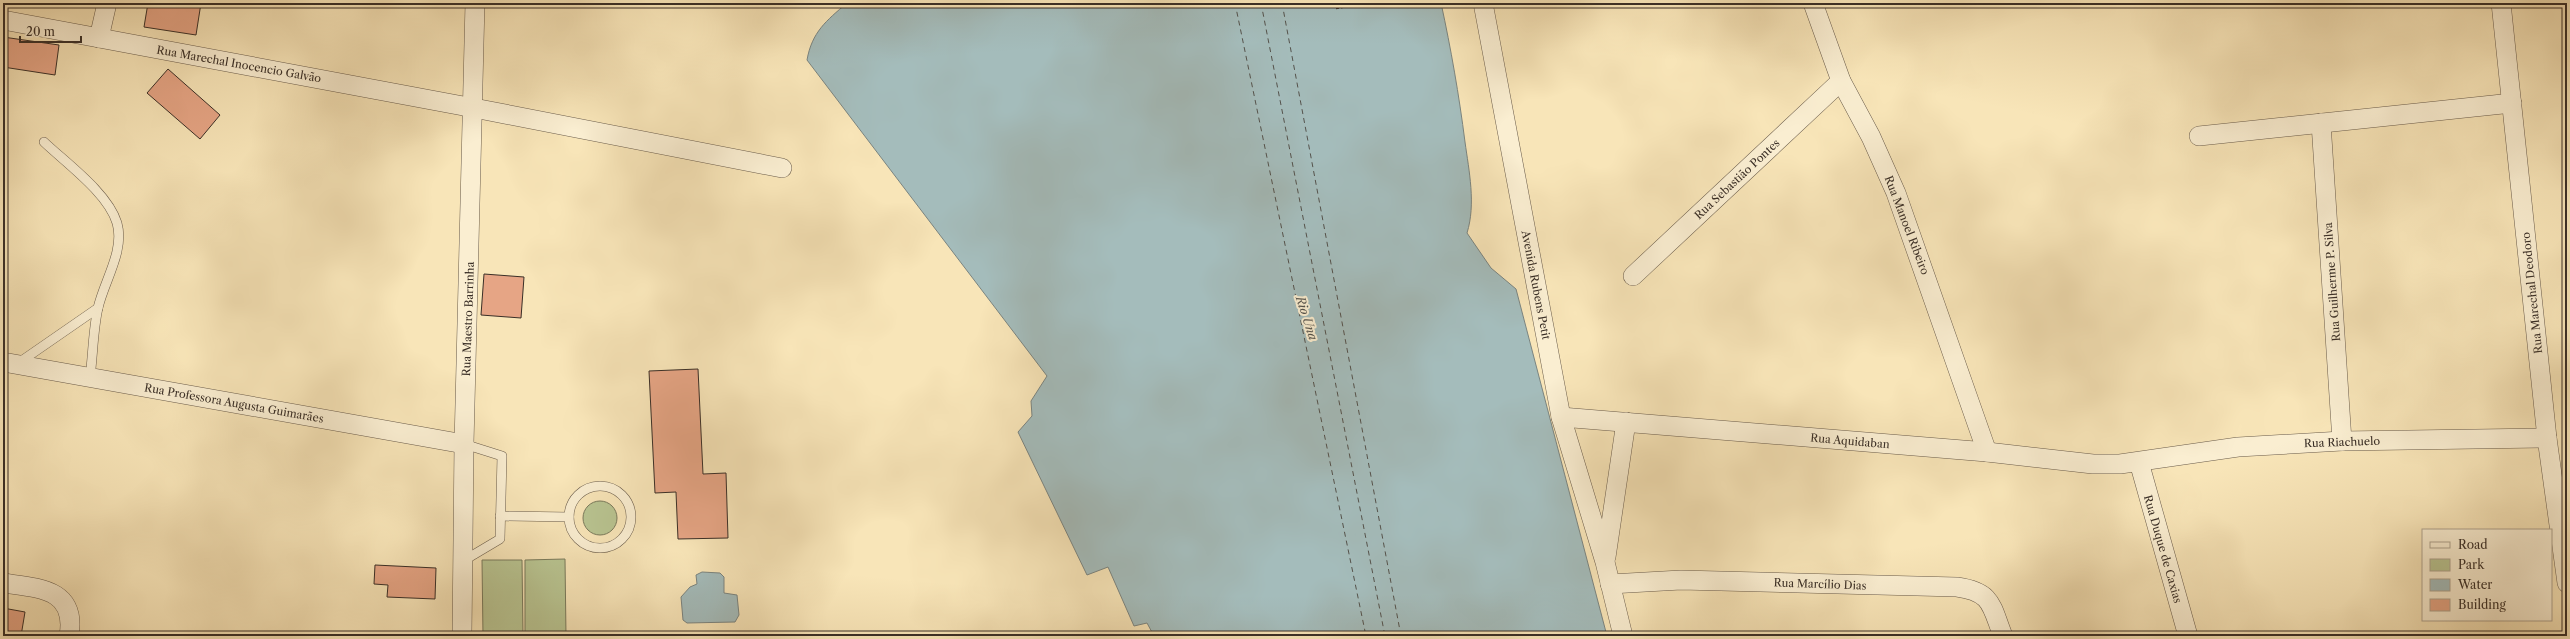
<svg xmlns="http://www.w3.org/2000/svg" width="2570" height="639" font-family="'Libre Caslon Text',serif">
<rect width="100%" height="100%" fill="#f8e5b8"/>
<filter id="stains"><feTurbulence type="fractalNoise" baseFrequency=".005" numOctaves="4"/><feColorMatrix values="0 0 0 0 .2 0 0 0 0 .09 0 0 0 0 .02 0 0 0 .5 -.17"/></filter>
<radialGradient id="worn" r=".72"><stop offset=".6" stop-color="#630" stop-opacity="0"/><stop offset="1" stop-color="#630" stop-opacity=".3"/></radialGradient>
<g fill="#b9c592" stroke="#7a7a5c">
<circle cx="600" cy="518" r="17"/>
<path d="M565,559l1,77h-41v-76z"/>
<path d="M482,560h40l1,76h-40z"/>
</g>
<g fill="#a4bcbb" stroke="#7a8480">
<path d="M847,3h594c10,46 18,92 24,139 4,29 11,62 2,91l24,35 25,21 91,347h-453l-7,-13 -13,3 -26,-59 -21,8 -69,-143 14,-16 -1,-15 16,-25 -240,-316c5,-28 19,-39 40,-57z"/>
<path d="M702,572l18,1 4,4v16l13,2 2,20 -4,7 -48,1 -4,-3 -2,-23 9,-10 7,-3 -1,-9z"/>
</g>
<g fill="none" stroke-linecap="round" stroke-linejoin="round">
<g stroke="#54524c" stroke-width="1" stroke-dasharray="5 4" stroke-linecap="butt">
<path d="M1235,3l131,633"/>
<path d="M1261,3l124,633"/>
<path d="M1282,3l119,633"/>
</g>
</g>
<g fill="#e6a585" stroke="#3a2f27">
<path d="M148,3h53l-5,32 -52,-8z"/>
<path d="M3,37l56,8 -4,30 -52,-8z"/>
<path d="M168,69l52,46 -20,24 -53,-46z"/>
<path d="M484,274l40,3 -3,41 -40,-3z"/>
<path d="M698,369l5,105 23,-1 2,65 -50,1 -2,-47 -21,1 -6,-122z"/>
<path d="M375,565l61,3 -1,31 -48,-2 1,-12 -14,-1z"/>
<path d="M3,608l22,4 -4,24h-18z"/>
</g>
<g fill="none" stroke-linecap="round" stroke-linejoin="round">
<g stroke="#6a5c4b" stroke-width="10">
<g id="service">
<path d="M44,142c22,21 64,51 73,81 8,28 -13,58 -19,85 -5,22 -5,47 -8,69"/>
<path d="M17,364l81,-56"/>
<circle cx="600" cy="517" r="31"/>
<path d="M500,516l69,1"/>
<path d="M463,561l37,-22 2,-83 -38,-12"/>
</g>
</g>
<g stroke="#6a5c4b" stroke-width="20">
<g id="minor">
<path d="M1483,3l78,414 44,145 18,74"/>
<path d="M1813,3l28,78 30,56 25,56 91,259"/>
<path d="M2501,3l46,435 20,145"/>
<path d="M3,20l471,88 308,60"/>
<path d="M99,38l8,-35"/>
<path d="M2321,123l21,318"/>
<path d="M2199,136l313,-33"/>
<path d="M1633,276l208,-195"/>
<path d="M3,362l461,82"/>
<path d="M1561,417l426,35 106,12h27l118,-17 104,-6 205,-3"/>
<path d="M2139,462l49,174"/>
<path d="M1606,557l20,-135"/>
<path d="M3,583c35,5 74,5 66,53"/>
<path d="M1610,584l71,-4 276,7c36,5 34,19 46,49"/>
<path d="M462,636l2,-192 11,-441"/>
</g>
</g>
<path stroke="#3a2f27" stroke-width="2.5" stroke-dasharray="3 2" stroke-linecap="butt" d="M1336,8l29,-5"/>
<use href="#service" stroke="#faeed1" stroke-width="9"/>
<use href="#minor" stroke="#faeed1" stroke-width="19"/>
</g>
<g text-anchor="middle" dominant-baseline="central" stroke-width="4" stroke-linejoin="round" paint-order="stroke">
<g font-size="11" fill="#3a2f27" stroke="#faeed1">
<text transform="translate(239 64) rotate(10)">Rua Marechal Inocencio Galvão</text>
<text transform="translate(1737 179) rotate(-43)">Rua Sebastião Pontes</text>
<text transform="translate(1907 225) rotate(69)">Rua Manoel Ribeiro</text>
<text transform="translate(2332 282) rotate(-94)">Rua Guilherme P. Silva</text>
<text transform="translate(1536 285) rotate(79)">Avenida Rubens Petit</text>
<text transform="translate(2532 293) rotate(-96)">Rua Marechal Deodoro</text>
<text transform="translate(468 319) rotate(-88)">Rua Maestro Barrinha</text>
<text transform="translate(234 403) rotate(10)">Rua Professora Augusta Guimarães</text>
<text transform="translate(1850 441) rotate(5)">Rua Aquidaban</text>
<text transform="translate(2342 442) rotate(-2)">Rua Riachuelo</text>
<text transform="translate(2163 549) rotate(74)">Rua Duque de Caxias</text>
<text transform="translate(1820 584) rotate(2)">Rua Marcílio Dias</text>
</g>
<g font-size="12" font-style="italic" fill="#54524c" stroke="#faeed1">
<text transform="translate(1307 318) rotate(72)">Rio Una</text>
</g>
</g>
<rect width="2570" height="639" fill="none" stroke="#f8e5b8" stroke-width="16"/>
<rect x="4" y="4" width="2562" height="631" fill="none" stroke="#3a2f27" stroke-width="2"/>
<rect x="8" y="8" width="2554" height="623" fill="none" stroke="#3a2f27"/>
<rect x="2422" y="529" width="130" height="92" fill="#faeed1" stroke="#ada28d"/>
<rect x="2430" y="542" width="20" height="6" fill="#faeed1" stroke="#ada28d"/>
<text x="2458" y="549" font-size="12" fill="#3a2f27">Road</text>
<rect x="2430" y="559" width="20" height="12" fill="#b9c592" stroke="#ada28d"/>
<text x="2458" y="569" font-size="12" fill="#3a2f27">Park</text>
<rect x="2430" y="579" width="20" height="12" fill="#a4bcbb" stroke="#ada28d"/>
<text x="2458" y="589" font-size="12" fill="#3a2f27">Water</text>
<rect x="2430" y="599" width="20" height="12" fill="#e6a585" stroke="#ada28d"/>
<text x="2458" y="609" font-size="12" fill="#3a2f27">Building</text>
<path d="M20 36v6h61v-6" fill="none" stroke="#3a2f27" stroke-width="2"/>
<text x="26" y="36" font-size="12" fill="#3a2f27" stroke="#faeed1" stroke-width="3" paint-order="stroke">20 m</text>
<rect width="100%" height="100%" filter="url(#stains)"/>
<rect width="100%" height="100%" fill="url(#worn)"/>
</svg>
